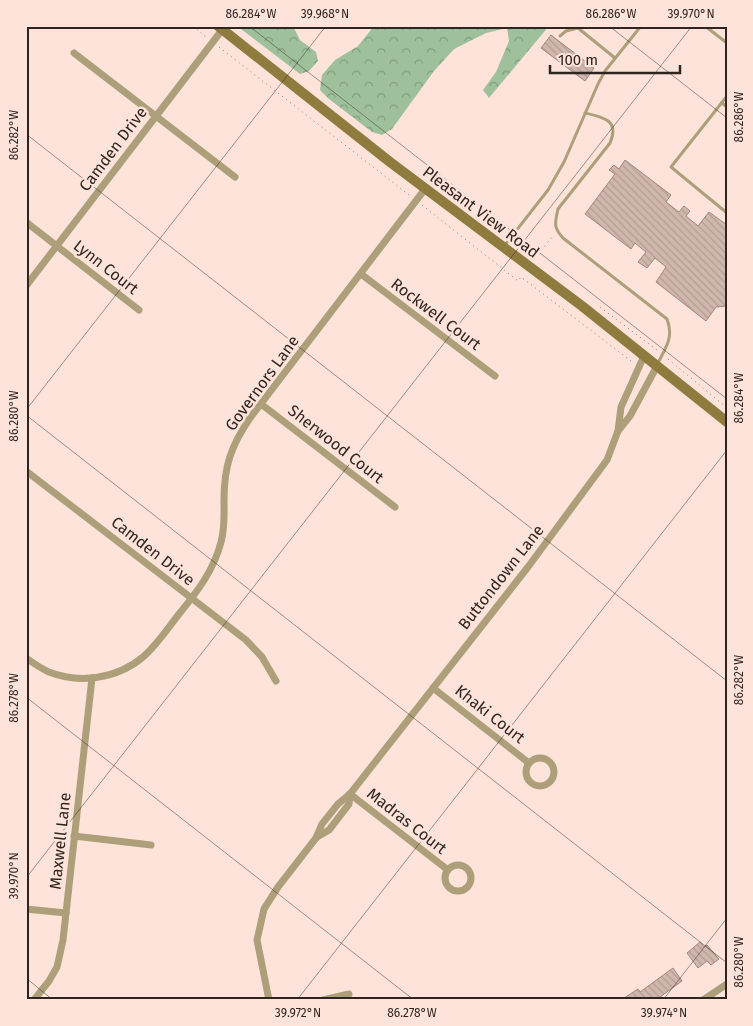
<svg xmlns="http://www.w3.org/2000/svg" width="753" height="1026" font-family="'Fira Sans',sans-serif">
<defs>
<pattern id="forest-crowns" width="20" height="18" patternUnits="userSpaceOnUse" patternTransform="scale(1.25)"><rect width="20" height="18" fill="#9ec19c"/><path d="M2 6a3 3 0 1 1 6 0M12 15a3 3 0 1 1 6 0" fill="none" stroke="#819d7f"/></pattern>
<pattern id="building-back-hatch" width="6" height="6" patternUnits="userSpaceOnUse" patternTransform="scale(1.25)"><rect width="6" height="6" fill="#d0b7ad"/><path d="M-1 5l2 2M0 0l6 6M5-1l2 2" fill="none" stroke="#b39d95"/></pattern>
</defs>
<rect width="100%" height="100%" fill="#fde3d9"/>
<g fill="url(#forest-crowns)">
<path d="M237,26h56l7,14 16,12 2,9 -9,10 -9,3z"/>
<path d="M374,26h175l-60,72 -6,-8 13,-18 13,-31 -2,-13 -21,5 -32,16 -20,22 -42,58 -10,6 -10,-3 -43,-33 -9,-9 2,-15 13,-15 23,-14z"/>
</g>
<g fill="url(#building-back-hatch)" stroke="#a0887f">
<path d="M551,35l43,33 -9,13 -44,-33z"/>
<path d="M625,160l46,35 -5,7 13,10 5,-6 6,5 -4,5 12,10 11,-14 18,13v81l-11,1 -10,14 -50,-39 10,-15 -11,-9 -8,10 -9,-6 8,-10 -11,-9 -4,6 -46,-35 30,-40 -6,-4 5,-5 5,4z"/>
<path d="M700,942l4,5 3,-2 12,14 -8,6 -4,-4 -9,7 -11,-15z"/>
<path d="M673,968l9,13 -26,19h-35l17,-11 2,3z"/>
</g>
<g fill="none" stroke-linecap="round" stroke-linejoin="round">
<g stroke="#8e7d76" stroke-width="1" stroke-dasharray="1 4" stroke-linecap="butt">
<path d="M193,26l13,11"/>
<path d="M219,47l190,148"/>
<path d="M422,205l96,76 3,-4 110,84"/>
<path d="M535,258l18,-22"/>
<path d="M600,307l57,43"/>
<path d="M668,359l59,49"/>
</g>
<g stroke="#ad9f79" stroke-width="3">
<path d="M705,26l22,17"/>
<path d="M560,36l6,-5 12,-3 37,30"/>
<path d="M727,96l-56,71 56,46"/>
<path d="M722,103l5,4"/>
<path d="M585,113c18,4 35,7 25,30l-52,66c-3,14 -5,18 5,29l104,81c7,18 -1,28 -9,44"/>
<path d="M505,245l43,-55 16,-28 34,-78 7,-13 36,-45"/>
</g>
<g stroke="#ad9f79" stroke-width="7">
<path d="M74,53l161,124"/>
<path d="M26,222l113,88"/>
<path d="M361,274l134,102"/>
<path d="M26,286l196,-256"/>
<path d="M261,404l134,103"/>
<path d="M618,431l3,-24 23,-51"/>
<path d="M26,471l220,169 16,17 14,24"/>
<path d="M26,658c7,5 14,10 23,14 30,12 68,7 94,-15 14,-12 25,-29 36,-43 18,-22 35,-44 42,-72 4,-14 3,-28 3,-42 0,-34 7,-54 26,-82l175,-229"/>
<path d="M433,688l96,75"/>
<circle cx="540" cy="772" r="14"/>
<path d="M350,794l98,76"/>
<path d="M74,836l77,9"/>
<path d="M317,837l12,-7 20,-26 1,-10"/>
<circle cx="458" cy="878" r="13"/>
<path d="M26,909l40,4"/>
<path d="M34,1000l15,-19 8,-14 6,-27 29,-262"/>
<path d="M269,1000l-12,-60 7,-31 14,-22 38,-49 6,-14 16,-20 12,-10 178,-227 79,-107 11,-29 12,-15 27,-50"/>
<path d="M323,1000l26,-6"/>
<path d="M703,1000l24,-16"/>
</g>
<path stroke="#907b3e" stroke-width="10" d="M218,26l172,136 192,144 145,116"/>
</g>
<path fill="none" stroke="#2e2420" stroke-width="1" stroke-opacity="0.45" d="M249,26l478,373M609,26l118,92M26,134l701,547M26,410l300,-384M26,415l701,548M26,697l388,303M26,878l666,-852M26,978l27,22M297,1000l430,-550M663,1000l64,-82"/>
<g text-anchor="middle" dominant-baseline="central" stroke-width="5" stroke-linejoin="round" paint-order="stroke">
<g font-size="16" fill="#2e2420" stroke="#fde3d9">
<text transform="translate(113 149) rotate(-53)">Camden Drive</text>
<text transform="translate(481 212) rotate(37)">Pleasant View Road</text>
<text transform="translate(106 267) rotate(38)">Lynn Court</text>
<text transform="translate(436 314) rotate(37)">Rockwell Court</text>
<text transform="translate(262 383) rotate(-54)">Governors Lane</text>
<text transform="translate(336 444) rotate(38)">Sherwood Court</text>
<text transform="translate(153 551) rotate(38)">Camden Drive</text>
<text transform="translate(501 577) rotate(-52)">Buttondown Lane</text>
<text transform="translate(490 714) rotate(38)">Khaki Court</text>
<text transform="translate(407 821) rotate(38)">Madras Court</text>
<text transform="translate(60 841) rotate(-84)">Maxwell Lane</text>
</g>
</g>
<rect width="753" height="1026" fill="none" stroke="#fde3d9" stroke-width="55"/>
<path d="M550 65v8h130v-8" fill="none" stroke="#2e2420" stroke-width="2.5"/>
<text x="558" y="65" font-size="15" fill="#2e2420" stroke="#fde3d9" stroke-width="4" paint-order="stroke">100 m</text>
<rect x="28" y="28" width="698" height="970" fill="none" stroke="#2e2420" stroke-width="2"/>
<g font-size="12" text-anchor="middle" fill="#2e2420">
<text x="251" y="18">86.284°W</text>
<text x="325" y="18">39.968°N</text>
<text x="611" y="18">86.286°W</text>
<text x="691" y="18">39.970°N</text>
<text transform="translate(739 117) rotate(-90)" y="4">86.286°W</text>
<text transform="translate(14 135) rotate(-90)" y="4">86.282°W</text>
<text transform="translate(739 398) rotate(-90)" y="4">86.284°W</text>
<text transform="translate(14 416) rotate(-90)" y="4">86.280°W</text>
<text transform="translate(739 680) rotate(-90)" y="4">86.282°W</text>
<text transform="translate(14 698) rotate(-90)" y="4">86.278°W</text>
<text transform="translate(14 876) rotate(-90)" y="4">39.970°N</text>
<text transform="translate(739 962) rotate(-90)" y="4">86.280°W</text>
<text x="298" y="1017">39.972°N</text>
<text x="412" y="1017">86.278°W</text>
<text x="664" y="1017">39.974°N</text>
</g>
</svg>
